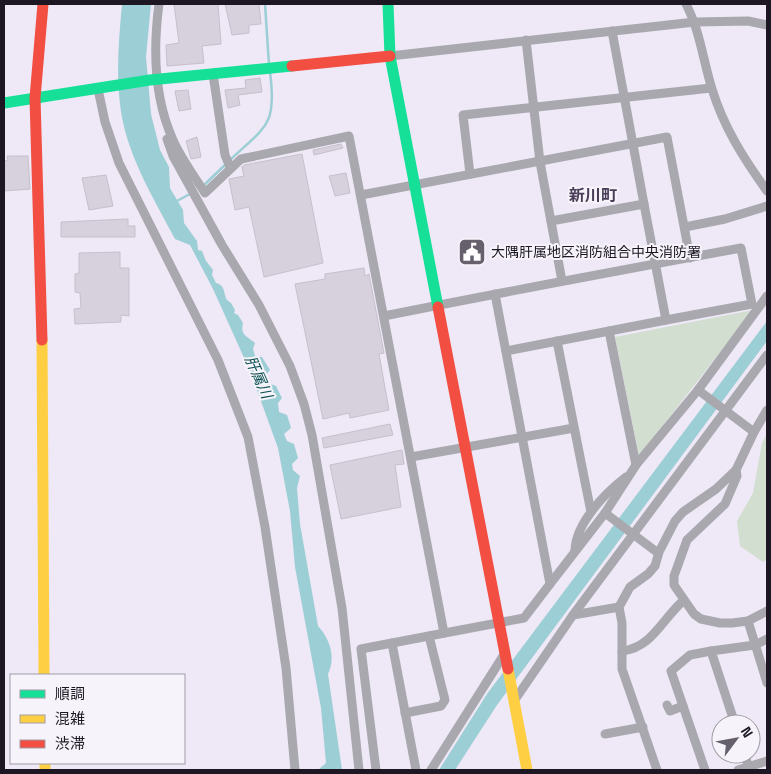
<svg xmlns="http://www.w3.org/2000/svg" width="771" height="774" font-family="'Space Grotesk','Noto Sans JP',sans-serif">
<rect width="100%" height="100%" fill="#eee8f7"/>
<g fill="#d2decf">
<path d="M753,310l-114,146 -24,-119z"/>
<path d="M767,434v125l-4,3 -23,-16 -3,-25 16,-28 9,-50z"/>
</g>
<g fill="#9cced5">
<path d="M122,4h29l-5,53 5,57 9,36 9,17 1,21 13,22 1,13 13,18 1,9 4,1 4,10 7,9 -1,5 4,8c10,3 7,10 11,17l4,3 4,7 -1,3 4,2 5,8c-3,13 4,13 12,20l-2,6 2,7 7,1 8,13 -5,6 3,7 8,3 6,12 -4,5 1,9 8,3 4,13 -7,6 3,7 7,3 4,14 -6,6 1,6 7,6 -3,12 3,36 18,102c12,13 18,31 10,48l14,96h-24l8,-7 -5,-55 -26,-141 -5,-56 -12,-63 -28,-77 -37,-82 -23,-44 -15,-6c-22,-42 -50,-87 -55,-135 -4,-33 -1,-67 2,-100z"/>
<path d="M767,321v20l-270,364 -42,65h-16l48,-76z"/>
</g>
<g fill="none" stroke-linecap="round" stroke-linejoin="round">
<g stroke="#9cced5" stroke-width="2.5">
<path d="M265,4l4,61"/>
<path d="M230,160c36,-34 47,-34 40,-88"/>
<path d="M203,186l23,-22"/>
<path d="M175,202l15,-8"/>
</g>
</g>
<g fill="#d7d0dd" stroke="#c6c0cc">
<path d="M174,4h44l3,40 -19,2 2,17 -37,3 -1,-21 13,-2z"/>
<path d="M225,4h34l2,20 -12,1v8l-17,2z"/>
<path d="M260,78l2,14 -24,3 2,10 -12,3 -3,-18 21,-2 -1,-8z"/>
<path d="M188,90l3,19 -12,2 -4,-20z"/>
<path d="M197,137l4,20 -10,2 -5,-18z"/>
<path d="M341,144l2,4 -29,7 -1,-5z"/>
<path d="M302,154l21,109 -59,14 -15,-70 -14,3 -6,-31 15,-3 -2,-9 2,-2z"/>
<path d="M7,156h21l2,33 -26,2v-30l4,-1z"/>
<path d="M346,173l4,20 -15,3 -6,-20z"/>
<path d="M106,175l7,31 -24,4 -7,-32z"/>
<path d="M128,219v7h7v11h-74v-15z"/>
<path d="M120,252v16h9v48l-8,-1v7l-46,2 -1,-15 7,-1 -1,-15 -5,-1v-18l4,-1v-20z"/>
<path d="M364,268l1,8 4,-2 15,79 -5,1 10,56 -39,8 -1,-5 -26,6 -28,-135 30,-5v-5z"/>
<path d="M390,424l3,11 -69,13 -2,-10z"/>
<path d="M402,450l2,14 -9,1 6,42 -60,12 -11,-54z"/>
</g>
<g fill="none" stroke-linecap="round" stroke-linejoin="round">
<g stroke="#a9a8ae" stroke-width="9">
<path d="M159,4c-6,45 -5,94 14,136 8,18 21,36 32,53l36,-34 108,-23 95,497"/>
<path d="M686,4c14,27 17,56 26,85 12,39 32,70 55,102"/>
<path d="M526,40l14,122 22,119"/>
<path d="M390,56l305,-34 53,-1 19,4"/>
<path d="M213,74l12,81 5,12"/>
<path d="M98,89l7,33 14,41 99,197 30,77 17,90 21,141 9,102"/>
<path d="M167,139l6,17 49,89 37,60 31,61 14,38 8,31 30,173 17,162"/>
<path d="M470,174l-7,-59 248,-27"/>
<path d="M361,195l306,-58 23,121"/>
<path d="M551,221l93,-17 -32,-173"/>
<path d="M685,227l40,-8 42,-13"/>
<path d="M384,316c119,-24 238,-46 357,-68l11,56 -86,16 -22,-116"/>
<path d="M609,331l27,134"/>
<path d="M557,341l34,171"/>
<path d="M506,351l160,-31"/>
<path d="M698,390l56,42"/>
<path d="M411,457l163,-29"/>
<path d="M736,470l1,6 -12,28 -38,36 -13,36v9l20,29 7,5 19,4h12l16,-2 19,-10"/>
<path d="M605,513l53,40"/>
<path d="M575,550c1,-27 30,-57 51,-73"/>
<path d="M550,584l55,-71 31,-48 62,-75 69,-94"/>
<path d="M573,615l46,-8"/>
<path d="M748,621l19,62"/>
<path d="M392,643l132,-25 26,-34 -55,-290"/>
<path d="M622,651c30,-3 40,-32 62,-51"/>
<path d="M514,701l59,-86 194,-260"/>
<path d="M667,705l3,6 13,-5"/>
<path d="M405,713l36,-7 4,-6 -16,-64"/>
<path d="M735,724l-24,-73 44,-6 12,-6"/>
<path d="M605,734l38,-7"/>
<path d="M744,754l6,16"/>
<path d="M376,770l-15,-121 31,-6 24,127"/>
<path d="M431,770l74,-117"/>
<path d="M657,770l-35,-101v-46l-3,-16 11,-20 18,-13 7,-8 4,-14 16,-31 8,-9 33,-23 20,-19 18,-38 13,-22"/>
<path d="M705,770l-34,-99 19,-16 21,-4"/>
<path d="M738,770l29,-9"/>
</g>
<g stroke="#16e098" stroke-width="11">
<path d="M388,4l2,52 48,251"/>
<path d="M4,103l146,-23 142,-14"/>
</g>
<g stroke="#ffcf43" stroke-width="11">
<path d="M42,340l2,335"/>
<path d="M508,669l19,101"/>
<path d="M45,763v7"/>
</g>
<g stroke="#f24e42" stroke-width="11">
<path d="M292,66l98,-10"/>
<path d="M438,307l70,362"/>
<path d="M42,340l-7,-242 8,-94"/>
</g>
</g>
<defs>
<g id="civic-square" transform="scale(1.4375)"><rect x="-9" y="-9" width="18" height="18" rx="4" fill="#66606d" stroke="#f6f4fa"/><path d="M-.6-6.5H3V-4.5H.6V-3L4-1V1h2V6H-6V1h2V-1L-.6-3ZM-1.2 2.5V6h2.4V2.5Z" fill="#fff"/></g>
</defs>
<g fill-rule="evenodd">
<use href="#civic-square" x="472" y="252"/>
</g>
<g text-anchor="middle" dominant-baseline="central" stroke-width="4" stroke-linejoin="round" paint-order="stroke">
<g font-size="14" fill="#1c1722" stroke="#f6f4fa" text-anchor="start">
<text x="491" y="252">大隅肝属地区消防組合中央消防署</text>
</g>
<g font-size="15" font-style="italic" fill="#0a4f52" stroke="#f6f4fa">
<text transform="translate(259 377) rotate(66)">肝属川</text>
</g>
<g font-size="16" font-weight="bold" fill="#483c57" stroke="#f6f4fa">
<text x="593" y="195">新川町</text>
</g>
</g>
<rect width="771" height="774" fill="none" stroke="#1c1722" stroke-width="10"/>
<rect x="10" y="674" width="175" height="90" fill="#f6f4fa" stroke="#9f9ca4"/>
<rect x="20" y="690" width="25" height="8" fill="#16e098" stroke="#9f9ca4"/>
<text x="55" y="699" font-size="15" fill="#1c1722">順調</text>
<rect x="20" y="715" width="25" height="8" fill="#ffcf43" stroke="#9f9ca4"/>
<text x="55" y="724" font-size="15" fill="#1c1722">混雑</text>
<rect x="20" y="740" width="25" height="8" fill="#f24e42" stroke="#9f9ca4"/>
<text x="55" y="749" font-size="15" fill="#1c1722">渋滞</text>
<g transform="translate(736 739) rotate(58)"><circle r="24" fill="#f6f4fa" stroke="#9f9ca4"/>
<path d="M0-4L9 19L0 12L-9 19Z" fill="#66606d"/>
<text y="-8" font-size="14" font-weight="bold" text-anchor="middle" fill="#1c1722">N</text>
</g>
</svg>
